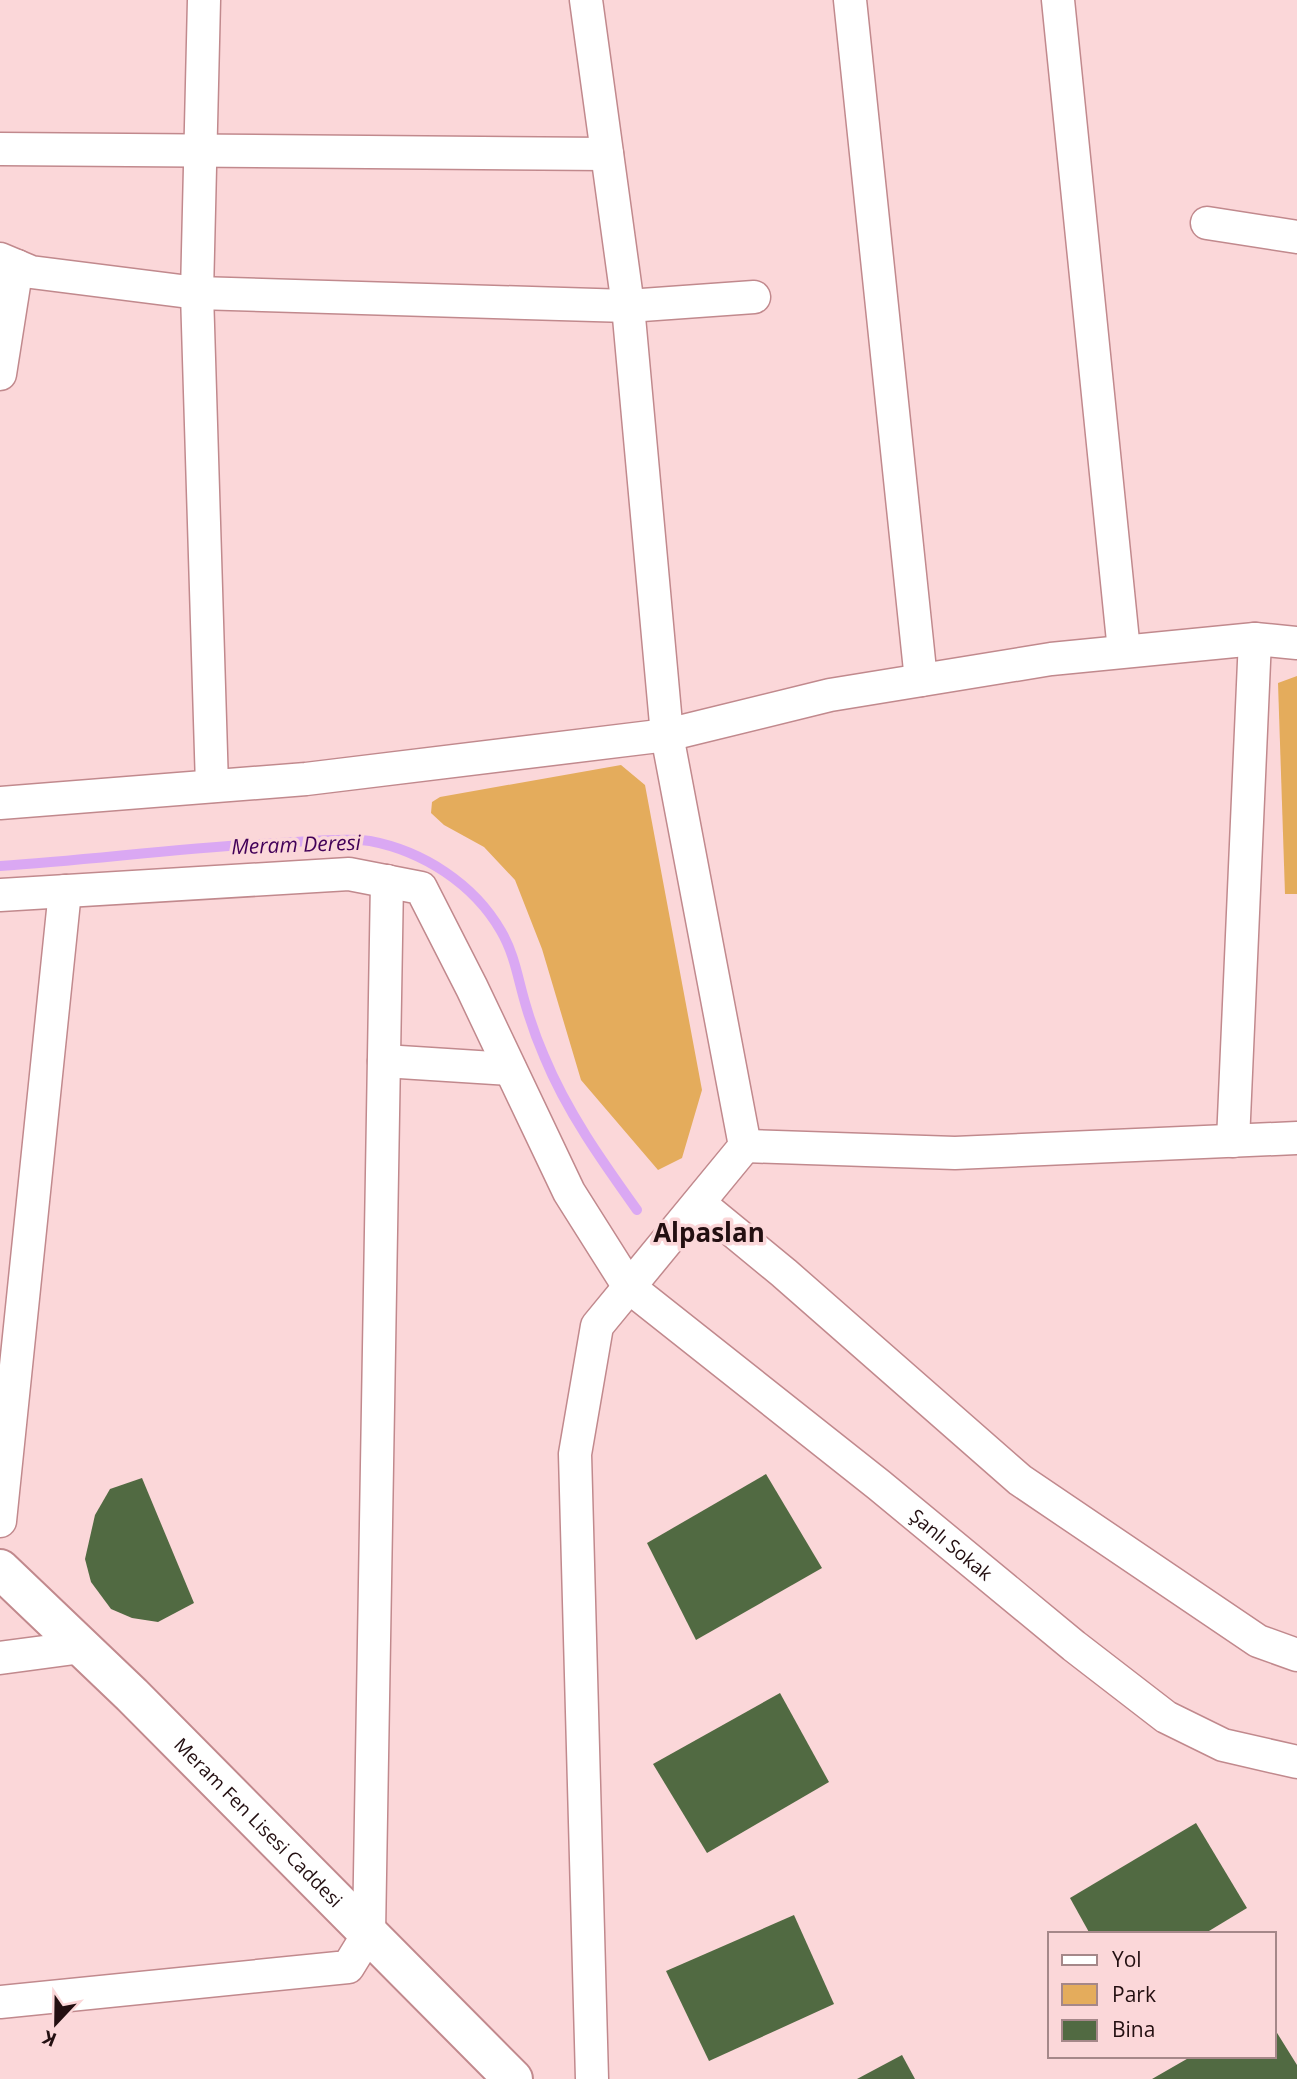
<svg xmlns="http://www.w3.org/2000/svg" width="1297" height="2079" font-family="'Open Sans',sans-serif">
<rect width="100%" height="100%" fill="#fbd7d9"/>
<g fill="#e4ac5c">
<path d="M1297,676v218h-12l-7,-211z"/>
<path d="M621,765l24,20 57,305 -20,68 -24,12 -77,-90 -39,-131 -27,-69 -31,-33 -40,-22 -13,-12 1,-11 8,-5z"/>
</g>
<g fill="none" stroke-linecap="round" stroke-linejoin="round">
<path stroke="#daa8f3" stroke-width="10" d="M0,866c93,-6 186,-19 280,-23 25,-1 65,-6 90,-2 53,10 104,43 131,90 14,24 17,49 25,75 5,17 11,34 18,50 23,56 58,105 93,154"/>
</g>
<g fill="#516a42">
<path d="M766,1474l56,94 -126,72 -49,-97z"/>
<path d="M142,1478l52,125 -36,19 -26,-4 -21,-9 -20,-27 -6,-23 10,-44 15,-26z"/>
<path d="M780,1693l49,89 -122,71 -54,-89z"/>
<path d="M1196,1823l51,85 -43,26h-114l-20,-36z"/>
<path d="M794,1915l40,89 -125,57 -43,-90z"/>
<path d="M1274,2028l23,37v14h-145l40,-23h82z"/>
<path d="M902,2055l13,24h-58z"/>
</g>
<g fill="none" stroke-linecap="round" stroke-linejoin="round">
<g stroke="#c1898d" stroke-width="35">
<g id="street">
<path d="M204,0l-7,293 15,493"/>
<path d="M586,0l42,306 39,429 78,411 -148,180 -22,128 17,625"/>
<path d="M850,0l71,680"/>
<path d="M1058,0l66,651"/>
<path d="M0,149l607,5"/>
<path d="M1207,223l90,14"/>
<path d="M0,259l31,13 166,21 431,13 126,-9"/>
<path d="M0,374l17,-108"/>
<path d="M0,803l306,-24 361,-44 163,-40 221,-36 204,-20 42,4"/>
<path id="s1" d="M0,895l349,-21 72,14 51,100 97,204 60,95 250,198 195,161 92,71 57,28 74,17"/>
<path d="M384,1061l126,8"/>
<path d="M1233,1141l22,-502"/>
<path d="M745,1146l210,7 342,-15"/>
<path d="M699,1203l85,70 236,207 238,161 39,14"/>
<path d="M0,1521l65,-630"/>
<path d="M0,1658l82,-11"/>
<path d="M0,2002l348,-35 21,-34 18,-1052"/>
</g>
</g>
<g stroke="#c1898d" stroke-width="42">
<g id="secondary">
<path id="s2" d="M0,1569l132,126 381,384"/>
</g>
</g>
<use href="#street" stroke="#fff" stroke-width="32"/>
<use href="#secondary" stroke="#fff" stroke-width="38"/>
</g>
<g text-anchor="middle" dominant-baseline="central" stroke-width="7" stroke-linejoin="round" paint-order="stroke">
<g font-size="19" fill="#230f11" stroke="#fbd7d9">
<text stroke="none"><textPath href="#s1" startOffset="1286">Şanlı Sokak</textPath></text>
<text stroke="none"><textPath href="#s2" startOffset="362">Meram Fen Lisesi Caddesi</textPath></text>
</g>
<g font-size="21" font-style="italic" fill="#420158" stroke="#fbd7d9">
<text transform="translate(296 844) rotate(-2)">Meram Deresi</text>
</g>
<g font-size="26" font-weight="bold" fill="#230f11" stroke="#fbd7d9">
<text x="709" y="1232">Alpaslan</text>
</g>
</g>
<rect x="1048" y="1932" width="228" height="126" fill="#fbd7d9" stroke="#a58789" stroke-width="2"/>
<rect x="1062" y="1955" width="35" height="10" fill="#ffffff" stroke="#a58789" stroke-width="2"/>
<text x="1112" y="1967" font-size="21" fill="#230f11">Yol</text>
<rect x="1062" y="1984" width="35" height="21" fill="#e4ac5c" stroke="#a58789" stroke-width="2"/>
<text x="1112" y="2002" font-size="21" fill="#230f11">Park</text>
<rect x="1062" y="2020" width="35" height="21" fill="#516a42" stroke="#a58789" stroke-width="2"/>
<text x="1112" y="2037" font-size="21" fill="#230f11">Bina</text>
<g transform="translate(56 2023) rotate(202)" stroke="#fbd7d9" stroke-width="5" paint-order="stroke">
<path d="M0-5L12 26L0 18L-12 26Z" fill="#230f11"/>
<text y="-10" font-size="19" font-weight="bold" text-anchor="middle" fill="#230f11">K</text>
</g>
</svg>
